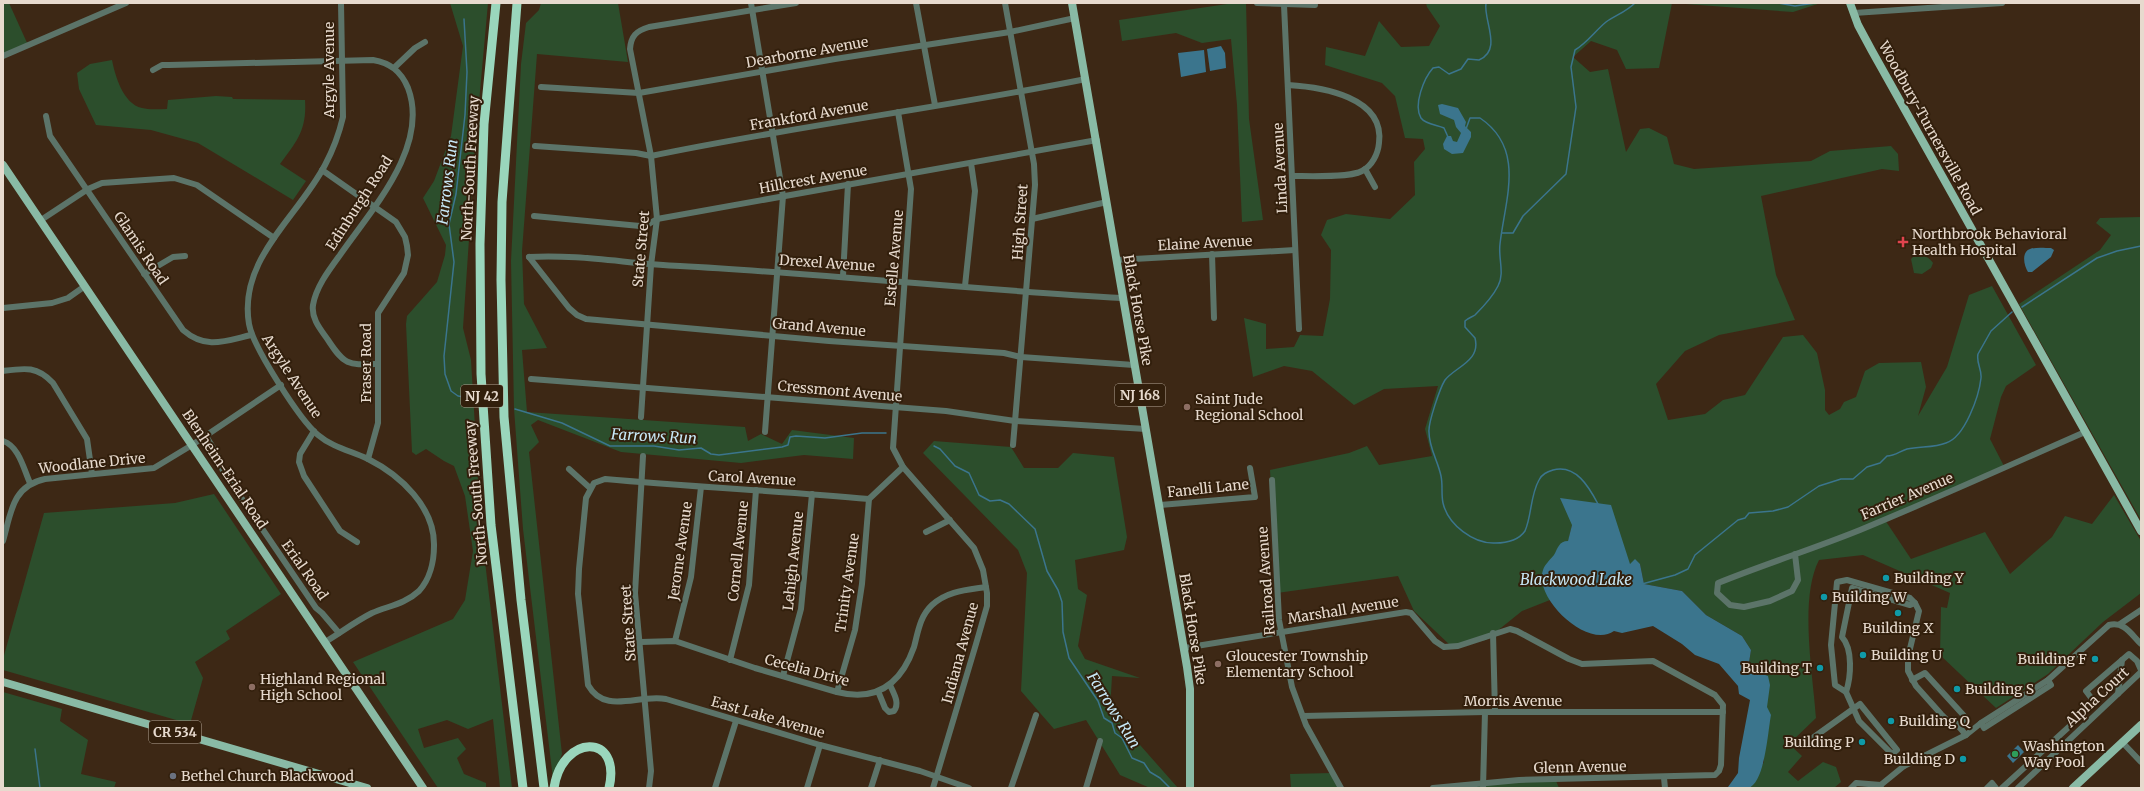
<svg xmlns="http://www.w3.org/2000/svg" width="2144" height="791" font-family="Merriweather,serif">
<rect width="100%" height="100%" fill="#3d2815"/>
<g fill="#2c4e2c">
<path d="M3,3h6l19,42 -25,10z"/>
<path d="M450,3h38l-12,132 -13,193 8,32 10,168 31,260h-12l-7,-69 -25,10 -21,-9 -29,9 6,19 34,-10 8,11 -9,9 7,16 22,9v5h-48l-85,-126 100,-43 12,-19 8,-49 -8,-55 -11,-30 -10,-5 -18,-12 -10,6 -4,-3 -6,-128 1,-8 30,-34 8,-27 1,-10 -23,-47 11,-17 17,-45 12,-90z"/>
<path d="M541,3h77l10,59 -91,-8 -15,197 2,53 23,44 -25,2 5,62 218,15 3,14 13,-7 21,10 10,-14 62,8 -1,21 -49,-4 -63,8 -120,-11 -83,-32 -7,5 8,17 -10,10 33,302 -9,25 -30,-250 -9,-120 -3,-148 10,-197 5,-41 13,-13z"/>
<path d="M1234,3h12l3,116 14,101 -21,2 -5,-117 -6,-66 -29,4 -26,-10 -54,8 -3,-21z"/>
<path d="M1426,3h395l-28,9 -121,-9 -13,65 -33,1 -9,-19 -26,-9 -18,16 17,15 18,-3 18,83 14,-23 9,-1 18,9 7,27 20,5 117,-8 19,-10 61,-5 7,8 1,17 -17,-2 -121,27 15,79 19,45 -76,15 -34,16 -29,33 12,36 37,-6 18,-14 22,-5 38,-58 20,-2 14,18 8,37v20l4,5 11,-6 4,-7 12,-5 9,-26 14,-8 42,-1 5,25 -8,29 29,-49 22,-72 23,-9 44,79 -30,21 -5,11 -11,42 15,29 -120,52 26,39 74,-27 25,42 42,-37 13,-21 27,8 22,-29 27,46v52l-38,29 -55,52 -52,34 -56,-53 1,-48 6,1 3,-15 -87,-38 -44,5c-20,39 -6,114 -3,158l-27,26 13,12 -14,16 10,9 25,-19 13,5 5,15 -7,6h-86l16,-26 -16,-93 3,-19 -9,-14 -36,-21 -24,-24 -38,-7 -4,-20h-10l-58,-39 -4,17 -25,28 7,30 -28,11 -36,29 -34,7 -38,-36 -16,-35 -121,17 -7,-123 79,-17 18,-7 12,19 53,-9 -7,-27 13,-43 -54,3 -30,16 -42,-34 -28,-5 -31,11 -9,-59 22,6v25l28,-2 6,-12 23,1 7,-37 1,-49 -10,-15 6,-15 19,-6 44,5 25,-24 -1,-33 11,-13 -2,-10 -18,-1 -10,-42 -13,-13 -57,-18 1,-18 39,9 14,-35 22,26 28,-1 11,-20 -13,-19z"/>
<path d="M112,60c3,15 11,44 30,48 7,2 17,1 25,1l1,-9 48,-4 16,1 1,2 72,1c2,30 -8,41 -25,64l26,17 -13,19 -95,-57 -47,-13 -55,-5 -17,-36 -2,-16 13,-9z"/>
<path d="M2141,217v303l-122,-216 81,-54 11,-15 -15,-12 4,-5z"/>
<path d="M1915,255c7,-1 14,2 18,8l-2,5 -9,6 -8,-1 -3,-14z"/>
<path d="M934,441l77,6 13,21h34l15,-15 41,4 13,80 -3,13 -49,10 3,29 9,6 -9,51 7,13 55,19 -28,-2 -2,35 68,77h-28l-30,-13 -34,-55 -32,9 -33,-38 6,-118 -9,-23 -95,-97z"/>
<path d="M214,494l67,100 -55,37 4,8 -35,23 8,16 -13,46 -187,-54v-11l41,-146 131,-10z"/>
<path d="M3,692l59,17 -2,12 28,19 -7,34 35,8 -2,6h-111z"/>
<path d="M1332,773l10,15h-51l-1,-14z"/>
<path d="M1556,781l3,7h-130l48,-6z"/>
</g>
<g fill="#3b758d">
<path d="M1221,46l4,7 1,15 -16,3 -3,-22z"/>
<path d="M1204,50l2,22 -25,5 -3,-24z"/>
<path d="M1442,104l16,4 8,14 -1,4 6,6v5l-8,16 -11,1 -8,-5 -1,-5 4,-8h4l2,5 4,1 4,-9 -5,-6 -2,-7 -14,-6 -2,-9z"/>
<path d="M2051,248l3,2 -3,7 -19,15h-4c-4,-6 -7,-20 2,-23 6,-2 15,-1 21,-1z"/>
<path d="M1560,498l51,7 19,59 5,-5 5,5 4,20 38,7 24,24 36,21 9,14 -3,19 20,7 2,9 -3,22 4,8c-3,15 -6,69 -23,73 -7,2 -17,0 -25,0l5,-1 10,-14 1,-15 11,-58 -11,-6 -1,-8 -19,-22 -24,-9 -13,-11 -29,-18 -31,7 -8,-2c-26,19 -81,-33 -71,-61 2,-6 7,-10 11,-15 4,-7 5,-14 14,-14l4,-16z"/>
<path d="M2018,745l6,7 -11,11 -6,-7z"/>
</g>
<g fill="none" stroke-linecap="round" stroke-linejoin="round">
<g stroke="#3b758d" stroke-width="1.5">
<path d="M1778,3l17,3 20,-3"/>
<path d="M464,19l3,53 -2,43 -9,79 -7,30 5,38 -10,94 1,18 6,17 7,5 18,3"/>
<path d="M1466,129l4,-11h10c46,31 25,81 20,126 -2,14 5,29 -2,42 -5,10 -15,21 -23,29 -3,2 -7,3 -10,6v6l10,11c6,23 -20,29 -30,42 -5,8 -17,43 -16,52 0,16 9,29 12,44 2,9 0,18 2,27 5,22 31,41 52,40 12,0 23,-2 30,-12 7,-16 5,-35 14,-51 3,-6 8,-8 14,-10 23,-6 36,17 45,34"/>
<path d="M1448,137l-4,-9c-7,-3 -19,-4 -23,-10 -8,-13 3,-40 12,-50l6,-1 10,7 12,-5 7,-10 11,1c24,-10 4,-40 7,-57"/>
<path d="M1502,233h11l10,-17 43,-42 10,-67 -5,-40 4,-17c12,-7 20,-19 31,-28 10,-7 20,-10 29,-19"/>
<path d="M2022,307l75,-49 20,-7 24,-5"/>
<path d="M515,409l47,14 48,23h44l25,4 22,-2 10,6 8,1 63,-8 6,-2 2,-8 6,-1 29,2 37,-5h24"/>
<path d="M934,446l6,3 15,17 14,7 10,22 11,6 10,-1 9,4 26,25 12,42 11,19 4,12 1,30 6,26 29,43 6,17 8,5 3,10 7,5 10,20 12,5 6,9 10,6 10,10"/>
<path d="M1642,584l33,-9 13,-6 7,-14 43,-35 7,-2 4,-5 24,-2 15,-4 31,-21 22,-7h12l14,-12 13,-4 7,-7c8,0 13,-5 20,-7 13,-3 27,-1 39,-6 19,-6 33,-47 35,-65 1,-9 -5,-15 -3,-24l13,-23 21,-19"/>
<path d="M35,749l5,39"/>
</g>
<g stroke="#5c7469" stroke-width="6">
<path d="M751,3l32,193 -18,236"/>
<path d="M916,3l19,102"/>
<path d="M1005,3l29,161 1,21 -22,260"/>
<path d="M1257,3l58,2"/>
<path d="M1284,5l15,324"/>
<path d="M1854,13l148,-10"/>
<path d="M3,56l123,-53"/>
<path d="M395,67l20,-19 10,-6"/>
<path d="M153,70l9,-5h7l204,-5c17,3 28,11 35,28 22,59 -37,122 -68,167 -11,15 -24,32 -27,50 -2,14 8,25 15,35 17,26 20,25 50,24"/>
<path d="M1288,85c34,2 97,12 91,58 -1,11 -7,23 -17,28 -13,7 -53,5 -70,5"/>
<path d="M541,87l98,6 196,-34 175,-27 65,-14"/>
<path d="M898,112l13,77 -18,259 10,19 71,81 9,22 4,23v13l-11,38 -43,144"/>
<path d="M46,116l4,20 133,194c23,20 42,11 68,5"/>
<path d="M535,146l101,7 15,3c144,-30 291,-48 435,-77"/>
<path d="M1365,169l10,18"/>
<path d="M322,170l74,52 9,15 2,9 1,9 -4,18 -26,40v110l-10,36"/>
<path d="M534,216l106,10 7,-1 10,-6 440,-79"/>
<path d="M1032,219l75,-17"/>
<path d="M41,220l47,-31 14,-6 72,-5 23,7 77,53"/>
<path d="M1212,254l2,64"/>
<path d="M529,257l40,51 8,7 9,4 243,22 175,12 17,4 113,8"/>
<path d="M529,257c50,-3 101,7 151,9 148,8 295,24 442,32"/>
<path d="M1116,260l179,-10"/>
<path d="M144,274l29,-17 12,-1"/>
<path d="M843,276l5,-92"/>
<path d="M965,286l10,-95 -4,-28"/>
<path d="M3,308l49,-5 16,-5 17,-12"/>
<path d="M3,371c22,-3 34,-5 50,12l34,56 5,35"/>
<path d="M531,379l415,32 69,10 131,8"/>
<path d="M641,417l10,-152 6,-46 -6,-63 -21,-107c1,-13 6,-18 19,-22l147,-24"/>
<path d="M314,431l-14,23 -1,8 5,14 36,55 17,11"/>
<path d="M206,436l11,18 6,17 93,137 6,5 17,20"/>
<path d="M3,441c16,5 21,29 27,42"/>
<path d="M643,456l-8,137 16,178 -2,17"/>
<path d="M903,467l-34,32c-88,-8 -176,-12 -264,-20l-11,4 -8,15 -7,71 -1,25 10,91c17,30 49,9 78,14l154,46 100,26 49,17"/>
<path d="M569,469l21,19"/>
<path d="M1272,480l7,140 13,67 14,38 35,63"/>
<path d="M1160,505l95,-8 -5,-29"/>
<path d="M926,532l24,-12"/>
<path d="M3,541c8,-28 9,-55 42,-62l109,-11 38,-23 89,-60"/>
<path d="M1795,554l3,26 -6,11 -22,10 -26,6 -14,-2 -13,-12 1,-10c47,-19 95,-34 142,-53 75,-31 150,-65 225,-98"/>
<path d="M2120,624l21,-14"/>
<path d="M1493,633l2,79"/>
<path d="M675,641l16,-64 10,-90"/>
<path d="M325,642c15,-9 31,-21 47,-29 16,-7 33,-9 47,-22 11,-12 15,-30 15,-45 1,-39 -34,-71 -66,-87 -17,-8 -36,-12 -50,-24 -18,-15 -65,-88 -69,-111 -11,-65 49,-107 76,-159 8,-15 14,-31 18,-48l-2,-114"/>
<path d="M641,642l34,-1 80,27 82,24c40,10 64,-8 77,-45 4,-15 6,-31 18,-42 15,-14 34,-15 54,-18"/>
<path d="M1184,648l222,-36 5,1 24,28 9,6 14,-1 52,-17 7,2 52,28 13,5 71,-3 62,34 8,10 -2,60 -2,6 -4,4 -196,5 -86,8"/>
<path d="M730,660l19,-75 7,-95"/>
<path d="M783,676l18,-67 11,-115"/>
<path d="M1912,680l13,-7 41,45 -8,8"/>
<path d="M878,691l7,17 4,4 5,-1c6,-8 0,-17 -4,-26"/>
<path d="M837,692l18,-62 7,-46 7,-85"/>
<path d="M1846,692c5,-15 7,-43 -4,-55l10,-49 58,17 5,-2"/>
<path d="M2118,694l4,-34"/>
<path d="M1303,716l182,-4h238"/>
<path d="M1981,723l3,5 67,-43 -3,-5"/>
<path d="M1807,742l53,-38 37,46 -5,4"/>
<path d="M2122,742l19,20"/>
<path d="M1904,766l-45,-45 -13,-29 -11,-7 -4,-40 6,-63 10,-2 63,18 5,5 4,8 -11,46v14l8,15 25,28 6,6 8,2 11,13"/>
<path d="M1664,778l1,10"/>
<path d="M715,788l21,-67"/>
<path d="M807,788l13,-43"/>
<path d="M871,788l9,-28"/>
<path d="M1011,788l25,-73"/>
<path d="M1086,788l14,-47"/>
<path d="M1483,788l2,-76"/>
<path d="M1851,788l5,-5 25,2"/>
<path d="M1877,788l27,-22 62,-31 15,-12 67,-43 61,-55c15,-4 22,9 32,19"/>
<path d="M1987,788l5,-5 4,5"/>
<path d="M2002,788l93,-85 -9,-12 43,-37 8,7 4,9"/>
<path d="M2018,788l123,-116"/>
</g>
<g stroke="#89baa5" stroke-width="8">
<path d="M1072,3l115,664 3,22v99"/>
<path d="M1850,3l8,22 14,26 269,480"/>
<path d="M3,165l420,623"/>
<path d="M3,682l364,106"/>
<path d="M2073,788l68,-63"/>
</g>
<g stroke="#9ad6bc" stroke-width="9">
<path d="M496,3l-12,121 -4,120 1,130 10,151 32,263"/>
<path d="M517,3l-15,199 -1,78 3,137 17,183 23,188"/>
<path d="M554,788c8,-54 68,-56 55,0"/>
</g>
</g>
<path fill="#e0444e" stroke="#321f0c" stroke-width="1.5" d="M1901 236h4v4h4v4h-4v4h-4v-4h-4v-4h4z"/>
<g fill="#8d6e63" stroke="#321f0c" stroke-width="1.5">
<circle cx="1187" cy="407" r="4"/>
<circle cx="1218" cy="664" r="4"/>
<circle cx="252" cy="687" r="4"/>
</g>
<g fill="#0f9aa8" stroke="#321f0c" stroke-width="1.5">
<circle cx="1886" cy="578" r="4"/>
<circle cx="1824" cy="597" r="4"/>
<circle cx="1898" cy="613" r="4"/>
<circle cx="1863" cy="655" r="4"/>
<circle cx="2095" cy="659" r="4"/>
<circle cx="1820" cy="668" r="4"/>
<circle cx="1957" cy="689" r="4"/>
<circle cx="1891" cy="721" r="4"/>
<circle cx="1862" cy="742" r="4"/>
<circle cx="1963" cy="759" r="4"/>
</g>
<circle fill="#2e9e5b" stroke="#321f0c" stroke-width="1.5" cx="2015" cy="754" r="4"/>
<circle fill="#6b7280" stroke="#321f0c" stroke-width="1.5" cx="173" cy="776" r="4"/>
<g text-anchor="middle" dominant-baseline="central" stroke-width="4" stroke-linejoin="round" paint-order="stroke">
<g fill="#321f0c" stroke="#b1a294" stroke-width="1">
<rect x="1115" y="384" width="50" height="22" rx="3"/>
<rect x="461" y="385" width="42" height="22" rx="3"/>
<rect x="149" y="721" width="52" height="22" rx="3"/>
</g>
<g font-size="13" font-weight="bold" fill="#e7dace">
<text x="1140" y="395">NJ 168</text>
<text x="482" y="396">NJ 42</text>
<text x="175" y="732">CR 534</text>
</g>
<g font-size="14" fill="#e7dace" stroke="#321f0c">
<text transform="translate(807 52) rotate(-10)">Dearborne Avenue</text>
<text transform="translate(329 70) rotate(-90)">Argyle Avenue</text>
<text transform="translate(809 115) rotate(-10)">Frankford Avenue</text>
<text transform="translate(1930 128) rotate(61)">Woodbury-Turnersville Road</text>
<text transform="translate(470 168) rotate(-87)">North-South Freeway</text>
<text transform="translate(1280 168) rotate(-93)">Linda Avenue</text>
<text transform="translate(813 179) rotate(-10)">Hillcrest Avenue</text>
<text transform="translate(359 203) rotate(-57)">Edinburgh Road</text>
<text transform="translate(1020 222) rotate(-86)">High Street</text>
<text transform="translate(1205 243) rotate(-3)">Elaine Avenue</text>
<text transform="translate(141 248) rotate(56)">Glamis Road</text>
<text transform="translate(641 249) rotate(-85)">State Street</text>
<text transform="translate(894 258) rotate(-85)">Estelle Avenue</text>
<text transform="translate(827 263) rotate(4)">Drexel Avenue</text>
<text transform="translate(1138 310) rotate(80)">Black Horse Pike</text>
<text transform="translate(819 327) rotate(5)">Grand Avenue</text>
<text transform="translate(366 363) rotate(-90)">Fraser Road</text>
<text transform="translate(292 376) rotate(57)">Argyle Avenue</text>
<text transform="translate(840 391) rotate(5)">Cressmont Avenue</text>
<text transform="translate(92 463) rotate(-6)">Woodlane Drive</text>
<text transform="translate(225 469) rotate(56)">Blenheim-Erial Road</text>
<text transform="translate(752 478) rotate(3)">Carol Avenue</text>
<text transform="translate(1208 488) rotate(-6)">Fanelli Lane</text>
<text transform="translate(476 493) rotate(-95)">North-South Freeway</text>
<text transform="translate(1907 496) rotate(-23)">Farrier Avenue</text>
<text transform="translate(680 551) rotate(-82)">Jerome Avenue</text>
<text transform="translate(738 551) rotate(-84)">Cornell Avenue</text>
<text transform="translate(793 561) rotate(-84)">Lehigh Avenue</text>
<text transform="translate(305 570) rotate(55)">Erial Road</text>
<text transform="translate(1266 581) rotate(-94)">Railroad Avenue</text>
<text transform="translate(847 583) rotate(-82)">Trinity Avenue</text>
<text transform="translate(1343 610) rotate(-9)">Marshall Avenue</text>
<text transform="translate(628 623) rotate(-94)">State Street</text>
<text transform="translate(1193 629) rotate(81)">Black Horse Pike</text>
<text transform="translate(960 653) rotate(-75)">Indiana Avenue</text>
<text transform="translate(807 670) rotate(15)">Cecelia Drive</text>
<text transform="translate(2097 697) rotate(-43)">Alpha Court</text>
<text x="1513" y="701">Morris Avenue</text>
<text transform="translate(768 717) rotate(16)">East Lake Avenue</text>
<text transform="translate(1580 767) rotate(-1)">Glenn Avenue</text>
</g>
<g font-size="14" fill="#e7dace" stroke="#321f0c" text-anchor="start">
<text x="1912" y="234">Northbrook Behavioral<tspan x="1912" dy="16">Health Hospital</tspan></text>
<text x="1195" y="399">Saint Jude<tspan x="1195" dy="16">Regional School</tspan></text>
<text x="1894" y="578">Building Y</text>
<text x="1832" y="597">Building W</text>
<text x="1898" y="628" text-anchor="middle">Building X</text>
<text x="1871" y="655">Building U</text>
<text x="1226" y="656">Gloucester Township<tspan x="1226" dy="16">Elementary School</tspan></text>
<text x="2087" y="659" text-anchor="end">Building F</text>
<text x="1812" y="668" text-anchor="end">Building T</text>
<text x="260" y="679">Highland Regional<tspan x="260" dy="16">High School</tspan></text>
<text x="1965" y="689">Building S</text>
<text x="1899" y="721">Building Q</text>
<text x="1854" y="742" text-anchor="end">Building P</text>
<text x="2023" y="746">Washington<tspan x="2023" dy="16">Way Pool</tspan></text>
<text x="1955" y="759" text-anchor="end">Building D</text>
<text x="181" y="776">Bethel Church Blackwood</text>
</g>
<g font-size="15" font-style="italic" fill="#c7e8f7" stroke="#321f0c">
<text transform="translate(447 182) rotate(-83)">Farrows Run</text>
<text transform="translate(654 436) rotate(3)">Farrows Run</text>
<text x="1576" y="579">Blackwood Lake</text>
<text transform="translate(1114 710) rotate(58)">Farrows Run</text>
</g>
</g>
<rect width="2144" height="791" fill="none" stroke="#e7dace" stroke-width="8"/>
</svg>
